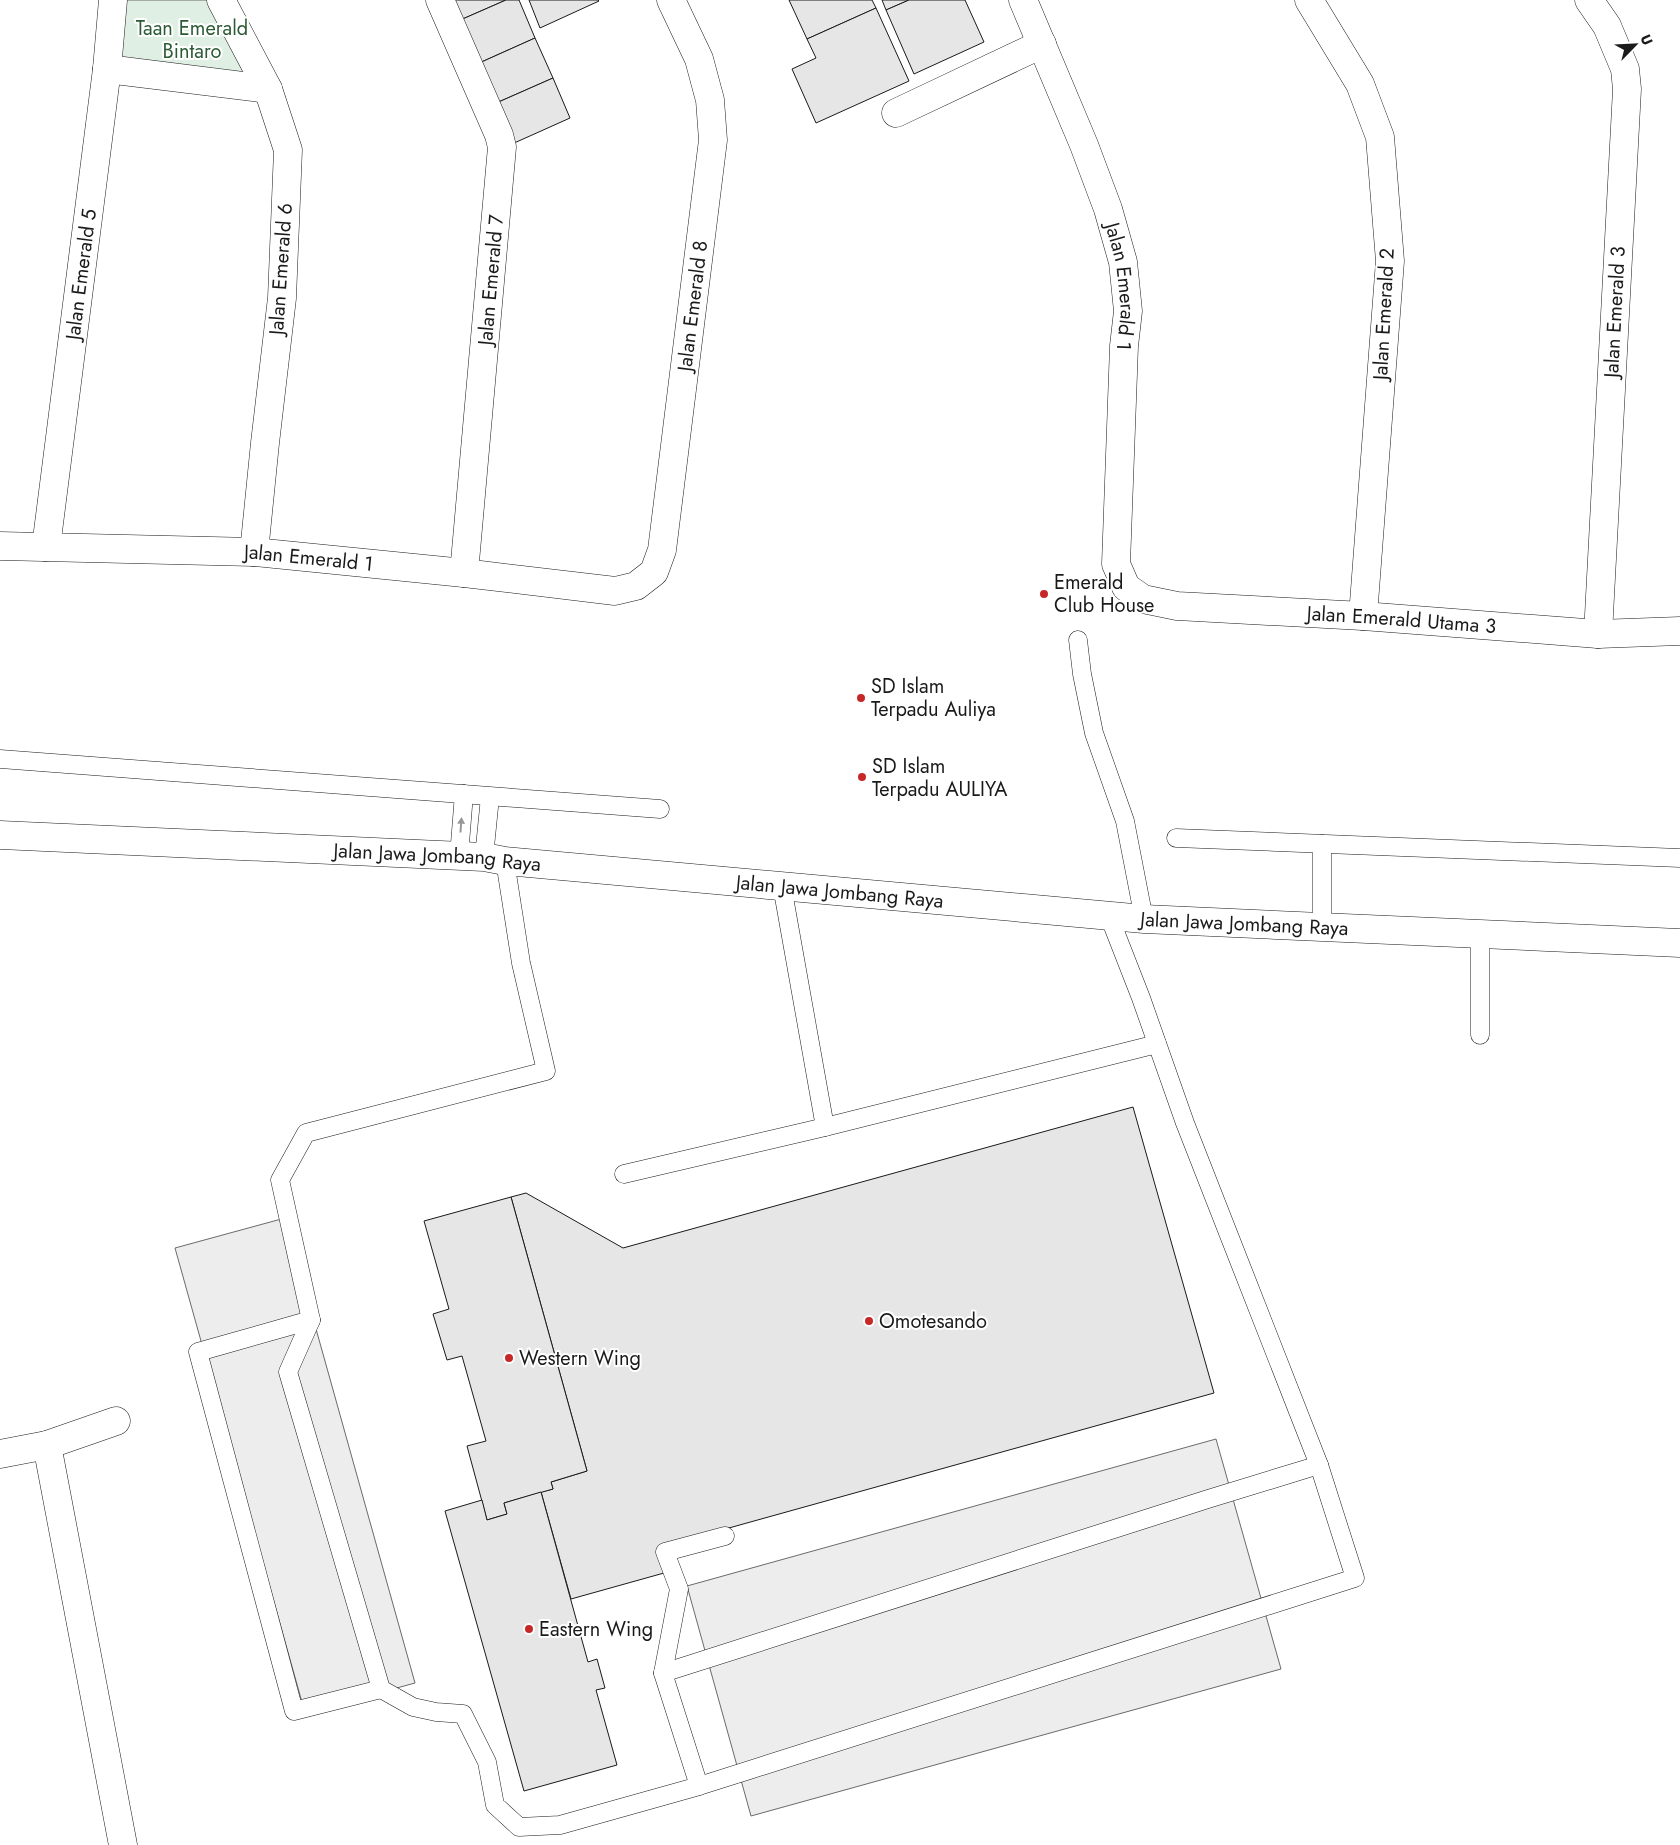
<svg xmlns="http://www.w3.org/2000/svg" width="1680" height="1845" font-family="Jost,sans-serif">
<rect width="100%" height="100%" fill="#fff"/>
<path fill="#e0efe3" stroke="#6a6a6a" d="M113,0h108l47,89 -161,-20z"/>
<g fill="#ededed" stroke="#6a6a6a">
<path d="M285,1218l130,465 -110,30 -130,-465z"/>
<path d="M1216,1439l65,230 -530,147 -64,-230z"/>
</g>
<g fill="#e6e6e6" stroke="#1a1a1a">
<path d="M449,0h57l-48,21z"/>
<path d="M506,0h13l16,38 -58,26 -19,-43z"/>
<path d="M529,0h69l1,1 -59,27z"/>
<path d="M789,0h83l4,8 -69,31z"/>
<path d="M882,0h27l-23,10z"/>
<path d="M909,0h56l19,42 -70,32 -28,-64z"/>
<path d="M876,8l33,73 -93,42 -24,-54 24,-11 -9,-19z"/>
<path d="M535,38l18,40 -59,26 -17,-40z"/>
<path d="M553,78l17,40 -58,26 -18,-40z"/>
<path d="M1133,1107l81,286 -557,155 7,25 -93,26 -30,-107 12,-3 -2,-7 36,-11 -76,-274 15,-4 97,55z"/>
<path d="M511,1197l76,274 -36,11 2,7 -49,14 3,11 -20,6 -20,-74 19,-5 -24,-85 -15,4 -14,-46 16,-5 -25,-88z"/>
<path d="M541,1492l47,170 9,-3 8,29 -9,2 21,75 -93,26 -79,-280 37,-11 5,20 20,-6 -3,-11z"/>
</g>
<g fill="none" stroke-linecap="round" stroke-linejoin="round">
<g stroke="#1a1a1a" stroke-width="19">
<g id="lane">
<path d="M1078,640l4,34 12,59 31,88 19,98"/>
<path d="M0,759l660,50"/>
<path d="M1176,838l504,20"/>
<path d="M1322,844v83"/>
<path d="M459,856l5,-62"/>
<path d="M484,857l6,-60"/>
<path d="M505,861l16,102 25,108 -240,62 -26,47 31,140 -23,52 93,317 32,18 23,5 27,2 24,48 8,43 24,22 41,-2 139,-39 656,-208 -36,-113 -134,-342 -44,-125 -32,-82"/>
<path d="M782,886l43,241"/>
<path d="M1480,934v101"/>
<path d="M624,1174l201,-47 332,-83"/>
<path d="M311,1320l-113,32 96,359 87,-22"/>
<path d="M663,1673l545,-174 111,-34"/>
<path d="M699,1786l-36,-113 16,-84 -14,-37 60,-16"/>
</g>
</g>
<g stroke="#1a1a1a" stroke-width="29">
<g id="street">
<path d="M221,0l47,89 20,61 -6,148 -17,145 -11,109"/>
<path d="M440,0l59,135 3,12 -38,426"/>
<path id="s1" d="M1023,0l61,145 24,64 15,53 5,49 -4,35 -8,218 10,23 17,12 34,7 186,10 235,18 82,-3"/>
<path d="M1309,0l51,84 20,53 10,124 -27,355"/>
<path d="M1589,0l18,26 18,43 2,20 -29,545"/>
<path d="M107,69l161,20"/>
<path d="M896,113l146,-69"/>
<path id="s2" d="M0,546l254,6 210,21 151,18 21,-5 18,-14 8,-22 51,-410 -3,-40 -11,-41 -28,-59"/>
<path id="s3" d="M46,547l61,-478 6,-69"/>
<path d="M47,1445l76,400"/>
<path d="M0,1454l47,-9 69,-24"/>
</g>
</g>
<g stroke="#1a1a1a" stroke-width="29">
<g id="secondary">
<path id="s4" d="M0,835l484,22 21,4 639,58 536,24"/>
</g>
</g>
<use href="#lane" stroke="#fff" stroke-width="18"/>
<use href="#street" stroke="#fff" stroke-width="28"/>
<use href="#secondary" stroke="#fff" stroke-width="28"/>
</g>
<defs><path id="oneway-solid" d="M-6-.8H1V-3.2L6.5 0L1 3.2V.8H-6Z" transform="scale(1.25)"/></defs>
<use fill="#989898" href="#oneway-solid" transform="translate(461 825) rotate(-86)"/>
<g fill="#c62828" stroke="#fff" stroke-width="2">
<circle cx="1044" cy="594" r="5"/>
<circle cx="861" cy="698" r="5"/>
<circle cx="862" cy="777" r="5"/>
<circle cx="869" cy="1321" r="5"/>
<circle cx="509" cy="1358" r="5"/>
<circle cx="529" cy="1629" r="5"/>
</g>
<g text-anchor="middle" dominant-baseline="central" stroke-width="4" stroke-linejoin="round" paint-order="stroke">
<g font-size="20" fill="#2b5a34" stroke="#fff">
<text x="192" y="28">Taan Emerald<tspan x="192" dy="23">Bintaro</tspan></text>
</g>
<g font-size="20" fill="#1a1a1a" stroke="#fff">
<text transform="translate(281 269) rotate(-86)">Jalan Emerald 6</text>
<text stroke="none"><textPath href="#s3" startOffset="275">Jalan Emerald 5</textPath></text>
<text transform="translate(491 280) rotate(-85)">Jalan Emerald 7</text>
<text stroke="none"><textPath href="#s1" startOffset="305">Jalan Emerald 1</textPath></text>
<text stroke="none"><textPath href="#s2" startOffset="931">Jalan Emerald 8</textPath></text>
<text transform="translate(1615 312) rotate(-87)">Jalan Emerald 3</text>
<text transform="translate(1384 314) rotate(-87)">Jalan Emerald 2</text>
<text stroke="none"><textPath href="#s2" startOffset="309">Jalan Emerald 1</textPath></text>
<text stroke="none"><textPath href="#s1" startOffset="889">Jalan Emerald Utama 3</textPath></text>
<text stroke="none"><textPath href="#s4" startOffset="438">Jalan Jawa Jombang Raya</textPath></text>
<text stroke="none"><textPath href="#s4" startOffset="842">Jalan Jawa Jombang Raya</textPath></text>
<text stroke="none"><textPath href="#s4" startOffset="1248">Jalan Jawa Jombang Raya</textPath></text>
</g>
<g font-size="20" fill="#1a1a1a" stroke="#fff" text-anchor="start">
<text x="1054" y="582">Emerald<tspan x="1054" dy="23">Club House</tspan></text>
<text x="871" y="686">SD Islam<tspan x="871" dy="23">Terpadu Auliya</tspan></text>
<text x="872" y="766">SD Islam<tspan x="872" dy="23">Terpadu AULIYA</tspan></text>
<text x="879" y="1321">Omotesando</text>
<text x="519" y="1358">Western Wing</text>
<text x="539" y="1629">Eastern Wing</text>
</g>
</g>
<g transform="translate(1635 45) rotate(66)" stroke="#ffffff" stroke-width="4" paint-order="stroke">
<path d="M0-4L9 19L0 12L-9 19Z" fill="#1a1a1a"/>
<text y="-8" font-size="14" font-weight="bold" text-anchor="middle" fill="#1a1a1a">U</text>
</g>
</svg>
